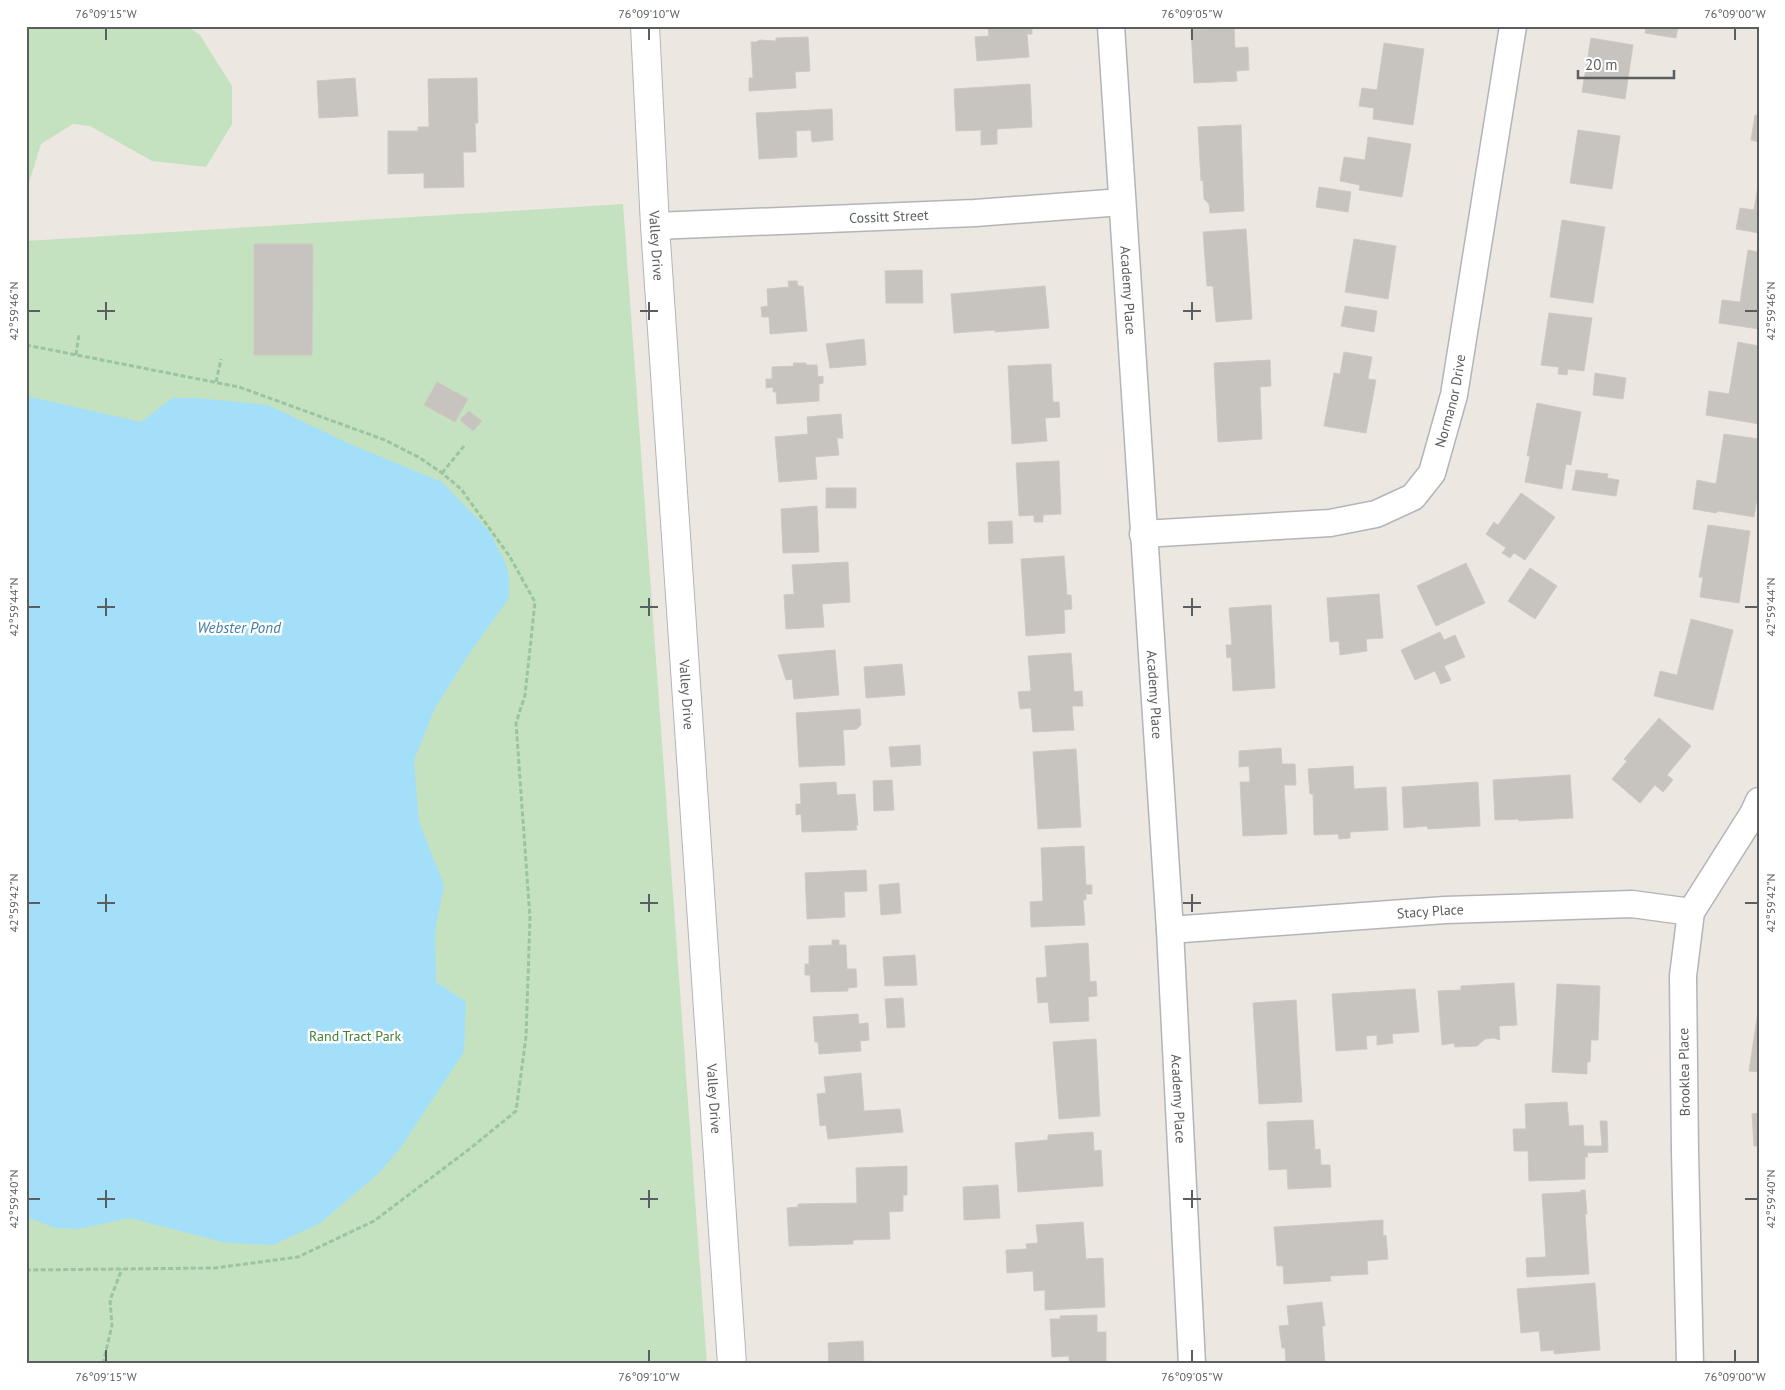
<svg xmlns="http://www.w3.org/2000/svg" width="1785" height="1390" font-family="'PT Sans',sans-serif">
<rect width="100%" height="100%" fill="#ece8e1"/>
<g fill="#c4e2bf">
<path d="M26,26h161l13,9 32,51v38l-26,43 -54,-6 -62,-35 -17,-2 -32,20 -15,48z"/>
<path d="M623,204l84,1160h-681v-1123z"/>
</g>
<path fill="#a4dff9" d="M26,396l115,26 31,-24h24l72,7 82,39 92,38 47,49 17,33 3,13v21l-38,53 -36,57 -21,52 5,62 25,63 -9,47 1,50 30,20 -2,50 -65,98 -22,25 -58,49 -46,21 -47,-2 -96,-25 -51,11 -24,-1 -29,-11z"/>
<g fill="#c7c3be" stroke="#d0c9c0">
<path d="M988,26h44v8h-5l2,23 -52,4 -2,-24 14,-1z"/>
<path d="M1646,26h32l-2,12 -31,-5z"/>
<path d="M1234,27l1,21 13,-1 1,23 -13,1 1,10 -43,2 -3,-53z"/>
<path d="M808,37l2,34 -15,1 1,16 -47,3v-13h4l-2,-36h5l4,-2 16,1v-3z"/>
<path d="M1591,38l42,7 -8,54 -43,-7z"/>
<path d="M1384,43l40,6 -11,76 -40,-6 1,-11 -15,-2 3,-18 15,2z"/>
<path d="M355,78l3,38 -39,2 -2,-37z"/>
<path d="M477,78l1,45h-3l1,29h-13l1,35 -40,1v-15l-36,1v-43h30v-4h11l-1,-48z"/>
<path d="M1030,84l2,43 -35,2v15l-16,1v-15l-25,1 -2,-42z"/>
<path d="M832,109l1,31 -21,2 -1,-12 -15,1 1,26 -38,2 -3,-46z"/>
<path d="M1755,115l4,1v26l-8,-2z"/>
<path d="M1241,125l3,86 -34,2 -1,-9 -5,-5 -1,-19 -2,1 -3,-54z"/>
<path d="M1578,130l42,6 -8,53 -42,-6z"/>
<path d="M1368,137l43,7 -9,53 -43,-7 1,-5 -20,-4 4,-24 21,3z"/>
<path d="M1759,179v54l-23,-4 4,-21 14,2z"/>
<path d="M1319,187l32,5 -3,20 -32,-5z"/>
<path d="M1562,220l43,7 -12,76 -43,-6z"/>
<path d="M1246,229l6,90 -36,3 -3,-36h-6l-4,-54z"/>
<path d="M1354,239l42,7 -8,53 -43,-7z"/>
<path d="M254,244h59l-1,111h-58z"/>
<path d="M1748,250l11,2v77l-40,-6 3,-23 18,2z"/>
<path d="M922,270l1,33h-37l-1,-32z"/>
<path d="M788,281h9l1,5h5l4,45 -37,3 -1,-17h-7l-1,-10 7,-1 -1,-17 22,-2z"/>
<path d="M1045,286l4,42 -54,4v-2l-41,3 -3,-39z"/>
<path d="M1345,306l32,5 -3,21 -33,-6z"/>
<path d="M1549,313l43,5 -8,53 -16,-2 -1,6 -9,-1 1,-7 -18,-2z"/>
<path d="M864,339l2,26 -36,3 -4,-24z"/>
<path d="M1738,342l21,4v78l-53,-9 3,-24 20,3z"/>
<path d="M1344,352l28,5 -4,22 8,1 -10,53 -42,-7 10,-53 6,1z"/>
<path d="M1270,360l1,26 -11,1 2,52 -44,3 -4,-79z"/>
<path d="M793,363h13v2h11l1,12 5,-1v7l-4,1v17l-42,3 -1,-12h-3v-5l-7,1v-9h6v-12l22,-1z"/>
<path d="M1051,364l2,38h6l1,15 -15,1 2,23 -35,3 -4,-78z"/>
<path d="M1595,373l31,5 -3,21 -30,-4z"/>
<path d="M437,382l31,17 -13,23 -31,-17z"/>
<path d="M1537,403l44,9 -10,53 -5,-1 -4,25 -37,-7 5,-26h-3z"/>
<path d="M469,411l13,10 -9,10 -13,-11z"/>
<path d="M841,414l2,24h-6l2,17 -24,2 2,22 -38,3 -4,-45 33,-3 -1,-17z"/>
<path d="M1724,434l35,5v48l-5,30 -36,-6 -2,2 -23,-4 4,-29 19,4z"/>
<path d="M1059,461l2,53 -18,1v7h-9v-7l-15,1 -3,-53z"/>
<path d="M1576,470l32,4 -1,4 12,2 -3,16 -44,-6z"/>
<rect x="826" y="488" width="30" height="20"/>
<path d="M1521,493l34,24 -30,43 -11,-7 -4,5 -8,-5 4,-5 -20,-14 8,-12 4,3z"/>
<path d="M817,506l2,46 -36,1 -2,-44z"/>
<path d="M1012,521l1,22 -24,1 -1,-22z"/>
<path d="M1708,525l42,6 -11,72 -39,-6 3,-20h-4z"/>
<path d="M1064,556l3,39h4l1,14 -8,1 1,23 -39,3 -5,-77z"/>
<path d="M848,562l2,40 -28,2 2,23 -38,2 -2,-34 10,-1 -2,-29z"/>
<path d="M1466,563l19,40 -49,23 -19,-40z"/>
<path d="M1530,568l27,18 -22,33 -27,-18z"/>
<path d="M1379,594l4,44 -17,1 1,12 -27,4 -1,-14 -9,1 -3,-44z"/>
<path d="M1271,605l4,83 -42,3 -2,-34 -4,1 -1,-13h6l-3,-37z"/>
<path d="M1691,619l42,11 -20,80 -59,-14 6,-25 17,4z"/>
<path d="M1440,632l4,8 11,-5 10,22 -21,9 7,14 -10,4 -6,-13 -20,9 -14,-30z"/>
<path d="M835,650l4,45 -45,4 -2,-20 -6,1 -8,-25z"/>
<path d="M1071,653l3,39 8,-1 1,15h-11l2,24 -41,2 -2,-24 -11,1 -2,-17 13,-1 -3,-35z"/>
<path d="M902,664l3,31 -39,3 -2,-31z"/>
<path d="M860,709l1,16 -4,4 -14,1 2,35 -46,2 -3,-54z"/>
<path d="M1659,718l32,28 -24,29 6,5 -10,12 -8,-7 -15,18 -28,-24 15,-18 -3,-2z"/>
<path d="M920,745l1,20 -30,2 -2,-20z"/>
<path d="M1281,748l1,16h13l1,21h-12l3,49 -44,2 -3,-54h10l-1,-16 -10,1v-16z"/>
<path d="M1076,749l5,78 -43,2 -5,-77z"/>
<path d="M1353,766l1,23 32,-2 2,43 -38,2v6l-11,1 -1,-5 -24,1 -1,-41h-3l-2,-25z"/>
<path d="M1570,775l3,43 -54,3 -1,-2 -23,1 -2,-40z"/>
<path d="M892,780l2,30 -20,1 -1,-30z"/>
<path d="M836,782l1,13 18,-1 3,31h-2l1,5 -55,2 -1,-18 -5,1v-11h5l-1,-20z"/>
<path d="M1478,782l2,44 -52,3 -1,-3 -23,2 -2,-41z"/>
<path d="M1084,846l2,39h6v9h-6v6h-3l2,25 -54,2 -1,-25 13,-1 -2,-53z"/>
<path d="M866,870l1,21 -23,1 1,25 -38,2 -2,-46z"/>
<path d="M899,883l2,30 -20,2 -2,-30z"/>
<path d="M832,940h7v5h7l1,24h9l1,18 -9,1v3l-37,1 -1,-17h-5v-11h4v-18l23,-1z"/>
<path d="M1088,943l2,39 6,-1 1,15 -9,1 1,24 -39,2 -2,-21 -10,1 -2,-25 11,-1 -2,-31z"/>
<path d="M915,955l2,30 -32,1 -2,-29z"/>
<path d="M1514,983l3,42 -18,1 1,14 -6,-2 -9,1 -8,7 -22,1 -1,-4 -12,2 -4,-54 23,-1v-4z"/>
<path d="M1557,984l43,2 -2,54h-7l-1,22h-3v12l-35,-2z"/>
<path d="M1415,989l4,43 -27,2 1,9 -16,2v-10l-11,1 1,13 -31,2 -4,-57z"/>
<path d="M903,998l2,29 -18,1 -2,-29z"/>
<path d="M1296,1000l6,102 -43,2 -6,-101z"/>
<path d="M1759,1005v67l-10,-1z"/>
<path d="M858,1014l1,10 9,-1 1,17 -9,1 1,10 -42,3 -1,-12h-3l-2,-25z"/>
<path d="M1096,1039l4,77 -41,3 -6,-77z"/>
<path d="M861,1073l3,38 36,-2 3,23 -75,7 -2,-14 -6,1 -3,-32 9,-1 -2,-16z"/>
<path d="M1567,1102l2,24 14,-1 1,21h18l-2,-25h7l1,31 -21,1 1,4h-3v22l-56,2 -1,-30h-14l-1,-22h13l-1,-25z"/>
<path d="M1759,1113v33h-5l-2,-32z"/>
<path d="M1313,1120l2,30 5,-1 1,16h9l1,22 -43,2 -1,-20 -18,1 -2,-48z"/>
<path d="M1093,1132l1,19 7,-1 2,36 -85,6 -3,-49 33,-3v-5z"/>
<path d="M907,1166v29h-4v16l-14,1 1,27 -37,1v4l-64,2 -2,-38 11,-1v-3l59,-1 -1,-35z"/>
<path d="M998,1185l2,33 -36,2 -1,-33z"/>
<path d="M1581,1190h4l2,24h-2l4,60 -62,3 -1,-19 20,-1 -4,-63 39,-2z"/>
<path d="M1383,1220v16l3,-1 2,24 -21,2 1,13 -38,2 1,5 -47,3 -1,-18h-6l-3,-39z"/>
<path d="M1083,1222l3,37 17,-1 2,49 -60,3v-20l-11,1 -1,-20 -26,2 -1,-23 21,-1 -1,-5 12,-1 -2,-18z"/>
<path d="M1595,1283l5,67 -46,4v-4l-13,1 -2,-20 -18,2 -4,-44z"/>
<path d="M1322,1302l3,24h-3l3,38h-39l-1,-16h-3l-3,-22 10,-1 -2,-19z"/>
<path d="M1097,1315v17h9v32h-37v-8l-17,1 -2,-38h10v-3z"/>
<path d="M863,1341l1,23h-35l-1,-21z"/>
</g>
<g fill="none" stroke-linecap="round" stroke-linejoin="round">
<g stroke="#b2b5b8" stroke-width="29">
<g id="minor">
<path id="s1" d="M1111,26l59,904 22,434"/>
<path id="s2" d="M655,226l320,-13 147,-11"/>
<path id="s3" d="M1143,534l187,-11 46,-9 37,-17 19,-24 22,-78 59,-369"/>
<path id="s4" d="M1170,930l275,-20 187,-6 59,8"/>
<path d="M1690,1364l-5,-212 -2,-176 8,-64 62,-98 6,-13"/>
</g>
</g>
<g stroke="#b1b5b8" stroke-width="30">
<g id="secondary">
<path id="s5" d="M645,26l10,200 77,1138"/>
</g>
</g>
<g stroke="#9ac5a0" stroke-width="3" stroke-dasharray="5 2.5" stroke-linecap="butt">
<path d="M26,345l213,42 146,53 35,18 22,15 19,16 49,68 25,45 -10,93 -9,28 14,195 -4,119 -10,74 -44,36 -98,74 -76,36 -83,11 -189,2"/>
<path d="M76,355l3,-21"/>
<path d="M216,382l5,-23"/>
<path d="M442,473l22,-27"/>
<path d="M103,1364l9,-39 -2,-25 12,-31"/>
</g>
<use href="#minor" stroke="#fff" stroke-width="26"/>
<use href="#secondary" stroke="#fff" stroke-width="28"/>
</g>
<path fill="none" stroke="#5a5e61" stroke-width="2" d="M106,28v12M649,28v12M1192,28v12M1735,28v12M106,302v18M649,302v18M1192,302v18M28,311h12M97,311h18M640,311h18M1183,311h18M1745,311h13M106,598v18M649,598v18M1192,598v18M28,607h12M97,607h18M640,607h18M1183,607h18M1745,607h13M106,894v18M649,894v18M1192,894v18M28,903h12M97,903h18M640,903h18M1183,903h18M1745,903h13M106,1190v18M649,1190v18M1192,1190v18M28,1199h12M97,1199h18M640,1199h18M1183,1199h18M1745,1199h13M106,1350v12M649,1350v12M1192,1350v12M1735,1350v12"/>
<g text-anchor="middle" dominant-baseline="central" stroke-width="5" stroke-linejoin="round" paint-order="stroke">
<g font-size="14" fill="#5a5e61" stroke="#fff">
<text stroke="none"><textPath href="#s2" startOffset="234">Cossitt Street</textPath></text>
<text stroke="none"><textPath href="#s5" startOffset="220">Valley Drive</textPath></text>
<text stroke="none"><textPath href="#s1" startOffset="265">Academy Place</textPath></text>
<text stroke="none"><textPath href="#s3" startOffset="380">Normanor Drive</textPath></text>
<text stroke="none"><textPath href="#s5" startOffset="670">Valley Drive</textPath></text>
<text stroke="none"><textPath href="#s1" startOffset="670">Academy Place</textPath></text>
<text stroke="none"><textPath href="#s4" startOffset="261">Stacy Place</textPath></text>
<text transform="translate(1684 1072) rotate(-91)">Brooklea Place</text>
<text stroke="none"><textPath href="#s5" startOffset="1075">Valley Drive</textPath></text>
<text stroke="none"><textPath href="#s1" startOffset="1075">Academy Place</textPath></text>
</g>
<g font-size="14" fill="#40803a" stroke="#fff">
<text x="355" y="1036">Rand Tract Park</text>
</g>
<g font-size="15" font-style="italic" fill="#417ca1" stroke="#fff">
<text x="239" y="627">Webster Pond</text>
</g>
</g>
<rect width="1785" height="1390" fill="none" stroke="#ffffff" stroke-width="55"/>
<path d="M1578 70v8h96v-8" fill="none" stroke="#5a5e61" stroke-width="2.5"/>
<text x="1585" y="70" font-size="15" fill="#5a5e61" stroke="#ffffff" stroke-width="4" paint-order="stroke">20 m</text>
<rect x="28" y="28" width="1730" height="1334" fill="none" stroke="#5a5e61" stroke-width="2"/>
<g font-size="12" text-anchor="middle" fill="#5a5e61">
<text x="106" y="18">76°09'15"W</text>
<text x="649" y="18">76°09'10"W</text>
<text x="1192" y="18">76°09'05"W</text>
<text x="1735" y="18">76°09'00"W</text>
<text transform="translate(14 311) rotate(-90)" y="4">42°59'46"N</text>
<text transform="translate(1771 311) rotate(-90)" y="4">42°59'46"N</text>
<text transform="translate(14 607) rotate(-90)" y="4">42°59'44"N</text>
<text transform="translate(1771 607) rotate(-90)" y="4">42°59'44"N</text>
<text transform="translate(14 903) rotate(-90)" y="4">42°59'42"N</text>
<text transform="translate(1771 903) rotate(-90)" y="4">42°59'42"N</text>
<text transform="translate(14 1199) rotate(-90)" y="4">42°59'40"N</text>
<text transform="translate(1771 1199) rotate(-90)" y="4">42°59'40"N</text>
<text x="106" y="1381">76°09'15"W</text>
<text x="649" y="1381">76°09'10"W</text>
<text x="1192" y="1381">76°09'05"W</text>
<text x="1735" y="1381">76°09'00"W</text>
</g>
</svg>
